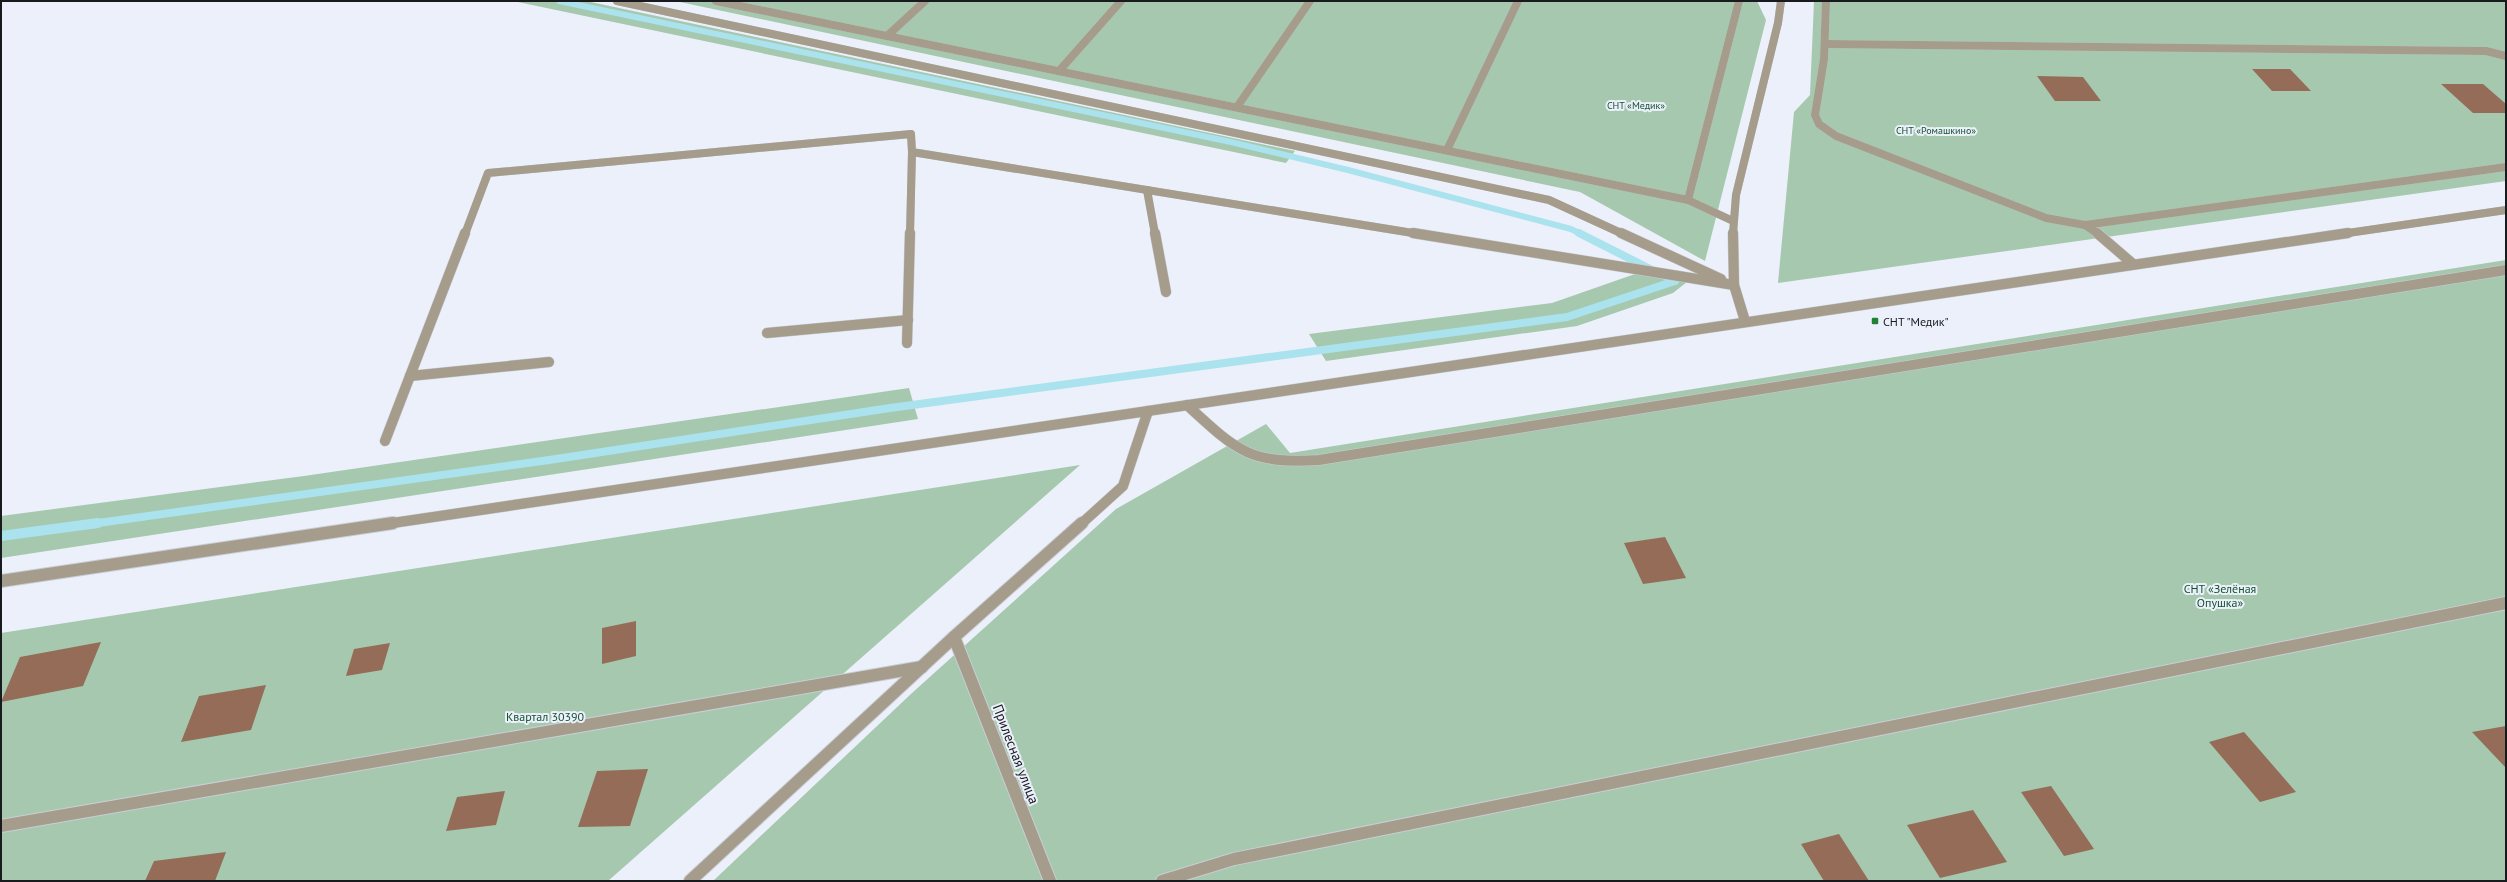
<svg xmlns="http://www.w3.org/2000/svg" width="2507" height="882" font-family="'PT Sans',sans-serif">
<rect width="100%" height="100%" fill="#ecf0fb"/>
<g fill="#a5c8ae">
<path d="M513,1h73l709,150 -9,12z"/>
<path d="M675,1h1082l9,19 -61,241 -125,-69z"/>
<path d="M1814,1h692v180l-728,102 16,-171 16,-17z"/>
<path d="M2506,260v621h-1793l199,-188 204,-184 150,-85 24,29z"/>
<path d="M1655,267l37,11 -19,15 -96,33 -251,35 -17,-27 243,-31z"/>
<path d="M909,388l9,31 -917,139v-42l303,-40z"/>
<path d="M1080,465l-472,416h-607v-248z"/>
</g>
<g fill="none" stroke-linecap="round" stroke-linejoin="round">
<path stroke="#aae2ee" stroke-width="6" d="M559,1l672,141 117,28 223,59 10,5"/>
<g stroke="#aae2ee" stroke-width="8">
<path d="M1579,233l73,37"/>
<path d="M91,524l465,-65 334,-51 677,-91 108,-36 -12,-6"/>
</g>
<path stroke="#aae2ee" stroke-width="10" d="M1,536l97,-13"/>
</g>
<g fill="#946c58">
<path d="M2252,69h38l21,22h-39z"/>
<path d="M2037,76l46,1 18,24h-46z"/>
<path d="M2441,84h42l23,20v9h-33z"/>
<path d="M1665,537l21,41 -43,6 -19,-41z"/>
<path d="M636,621v35l-34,8v-36z"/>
<path d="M101,642l-18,44 -82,16 19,-45z"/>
<path d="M390,643l-8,27 -36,6 8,-27z"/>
<path d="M266,685l-15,45 -70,12 18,-46z"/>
<path d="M2506,726v42l-34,-36z"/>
<path d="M2244,732l52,60 -36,10 -51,-60z"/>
<path d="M648,769l-18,57 -52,1 19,-56z"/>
<path d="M2051,786l43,63 -30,7 -43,-64z"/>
<path d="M505,791l-9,34 -50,6 11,-34z"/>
<path d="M1973,810l34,52 -67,16 -33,-53z"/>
<path d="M1839,834l30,47h-45l-23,-37z"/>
<path d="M226,852l-11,29h-70l9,-20z"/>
</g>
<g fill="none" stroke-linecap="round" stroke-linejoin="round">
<g stroke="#caced7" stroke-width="8">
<g id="service-far2">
<path d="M617,1l932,199 74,34"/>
<path d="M1147,190l8,44"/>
<path d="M465,234l23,-61 423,-39 1,18 507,82"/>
<path d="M910,234l2,-82"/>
</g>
</g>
<g stroke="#caced7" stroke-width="11">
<g id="service-far1">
<path d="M1155,233l11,59"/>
<path d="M1413,233l321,52"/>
<path d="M1621,233l100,46"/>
<path d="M767,333l141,-13"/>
<path d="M907,343l3,-110"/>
<path d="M410,376l139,-14"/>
<path d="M385,441l80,-208"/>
</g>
</g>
<g stroke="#caced7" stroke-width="14">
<path id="service" d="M1,826l921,-159"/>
</g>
<g stroke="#caced7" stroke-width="8">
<g id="minor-far2">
<path d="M716,1l972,199 45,21"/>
<path d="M1826,1l-2,58 -9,56 4,9 17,12 210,82 39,7 421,-58"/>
<path d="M887,36l38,-35"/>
<path d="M1825,44l661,7 20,5"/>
<path d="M1059,71l62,-70"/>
<path d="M1237,107l73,-106"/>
<path d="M1447,150l71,-149"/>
<path d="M1688,200l51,-199"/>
<path d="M2085,225l13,9"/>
</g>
</g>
<g stroke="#caced7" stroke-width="11">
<g id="minor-far1">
<path d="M2097,233l36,31"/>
<path d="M1187,405c50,46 62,59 132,55l1187,-190"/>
<path d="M1081,524l42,-38 25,-75"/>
</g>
</g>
<g stroke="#caced7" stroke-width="14">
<g id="minor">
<path d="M954,637l96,244"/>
<path d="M690,881l264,-244 128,-114"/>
<path d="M1162,881l72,-22 1272,-256"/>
</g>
</g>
<g stroke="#caced7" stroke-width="8">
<g id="tertiary-far2">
<path d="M1733,234l3,-39 42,-172 3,-22"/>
<path d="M2341,234l165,-24"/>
</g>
</g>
<g stroke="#caced7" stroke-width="11">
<g id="tertiary-far1">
<path d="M1733,233l1,52 11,36"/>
<path d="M386,524l1962,-291"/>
</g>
</g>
<g stroke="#caced7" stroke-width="14">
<path id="tertiary" d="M1,581l392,-58"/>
</g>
<use href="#service-far2" stroke="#a59c8b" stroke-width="8"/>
<use href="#service-far1" stroke="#a59c8b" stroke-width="10"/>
<use href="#service" stroke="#a59c8b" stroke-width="12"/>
<use href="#minor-far2" stroke="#a59c8b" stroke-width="8"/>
<use href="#minor-far1" stroke="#a59c8b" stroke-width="10"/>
<use href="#minor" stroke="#a59c8b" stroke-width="12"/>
<use href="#tertiary-far2" stroke="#a59c8b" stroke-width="8"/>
<use href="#tertiary-far1" stroke="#a59c8b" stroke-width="10"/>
<use href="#tertiary" stroke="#a59c8b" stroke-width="12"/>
</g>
<rect fill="#228234" stroke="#ecf0fb" stroke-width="1.5" x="1871" y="317" width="8" height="8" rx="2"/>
<g text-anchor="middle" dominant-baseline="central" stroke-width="4" stroke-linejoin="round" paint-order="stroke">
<g font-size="10" fill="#12512c" stroke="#ecf0fb">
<text x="1636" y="105">СНТ «Медик»</text>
<text x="1936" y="130">СНТ «Ромашкино»</text>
</g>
<g font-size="12" fill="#181a1d" stroke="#ecf0fb" text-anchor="start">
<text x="1883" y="321">СНТ "Медик"</text>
</g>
<g font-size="12" fill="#12512c" stroke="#ecf0fb">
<text x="2220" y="588">СНТ «Зелёная<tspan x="2220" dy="14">Опушка»</tspan></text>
<text x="545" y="716">Квартал 30390</text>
</g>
<g font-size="14" fill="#181a1d" stroke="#ecf0fb">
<text transform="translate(1016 754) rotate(69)">Прилесная улица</text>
</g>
</g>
<rect width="2507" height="882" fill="none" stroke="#181a1d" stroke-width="4"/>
</svg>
